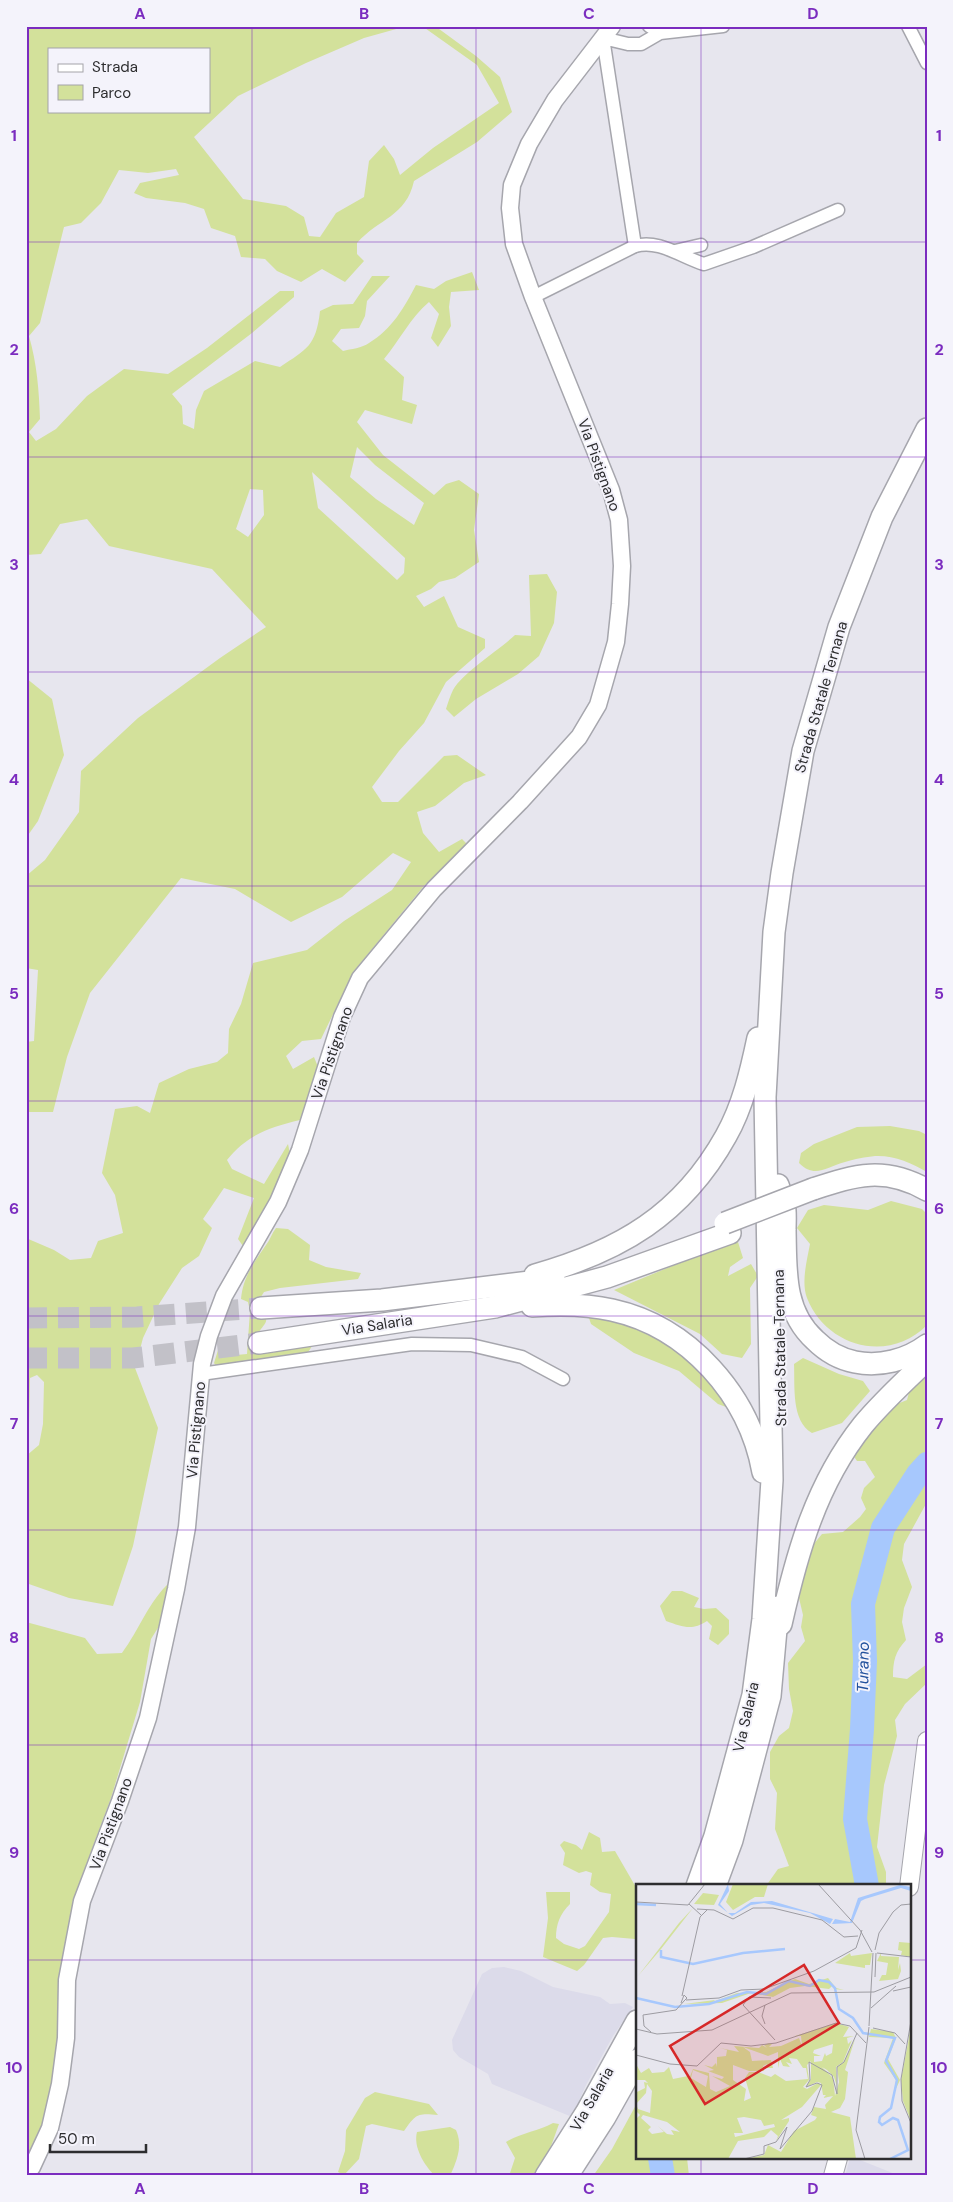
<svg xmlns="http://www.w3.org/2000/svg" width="953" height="2202" font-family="'DM Sans',sans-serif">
<rect width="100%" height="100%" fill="#e7e6ee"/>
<g fill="#dcdbea">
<path d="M504,1967l17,4 32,16 47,10 10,7 15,-1 8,4 -20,29 -27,49 -14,32 -80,-33 -4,-10 -29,-17 -6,-7 -1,-10 30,-66 10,-6z"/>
<path d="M850,2158h5l45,18h-55z"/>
</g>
<g fill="#d3e19b" fill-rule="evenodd">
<path d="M26,26h381l-43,12 -58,25 -68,33 -44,41 49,62 43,7 18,11 5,19 11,1 16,-24 28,-16 5,-36 15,-16 10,14 6,16 33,-27 66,-45 -22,-38 -55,-39h13l41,30 24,21 12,35 -35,30 -63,39c-8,36 -35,37 -57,62v11l7,7 -19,21 -23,-13 -21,13 -24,-11 -12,-12 -24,-2 -6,-21 -24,-8 -7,-19 -19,-6 -39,-5 -12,-5 6,-10 39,-8 -3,-6 -28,4 -29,-3 -18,33 -20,20 -17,4 -24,96 -11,13c8,28 10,54 11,83l-11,13 7,9 20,-12 31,-33 37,-27 44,5 39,-26 73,-57h14v6l-42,36 -80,61 10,12 1,18 11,5 2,-19 8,-19 51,-30 25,6c27,-18 36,-21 40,-56l13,-6 20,-1 19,-28h18l-23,25 -2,15 -6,12 -18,1 -9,12 11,10c8,-2 19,-3 26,-8 23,-14 35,-35 47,-58l18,4 12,-8 26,-9 7,18 -28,2 -2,15 2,19 -13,21 -7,-9 8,-24 -10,-12c-19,16 -29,38 -45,57l20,18 -2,23 15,5 -5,19 -47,-14 -8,12 26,33 51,40 12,-11 13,-4 20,14 -5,36 5,32 -24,16 -16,4 -8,7 -15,7 8,11 20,-11 14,31 27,12v9l-39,34 -22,41 -25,28 -27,36 10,15h16l46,-46 13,-1 29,20 -22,8 -29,23 -18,6 6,21 16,19 23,-13 5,5 -44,43 -69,84 -33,68 -19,2 -16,15 7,13 21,-12 4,10 -18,53c-30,7 -53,15 -73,40l5,9 32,15 24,-40 3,15 -24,52 -24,35 -5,-7 16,-41 -30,-10 -21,31 9,9 -13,28 -17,12 -23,36 -16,34 -8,30 23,60 -25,118 -20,60 -44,-8 -43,-15v-127l13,-11 4,-21 1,-42 -7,-7 -7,3 -1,47 -3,5v-192l28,12 16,10 21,-2 7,-17 25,-8 -8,-38 -13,-22 13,-64 22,-3 13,7 9,-30 30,-14 28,-7 11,-9 1,-24 12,-25 12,-41 54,-13 37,-29 48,-31 19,-28 -18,-9 -51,44 -51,25 -56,-33 -54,-11 -91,115 -23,64 -14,55h-27v-70l8,-1 4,-71 -12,-2v-92l19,-16 34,-48 2,-41 57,-53 82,-60 46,-31 -54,-58 -103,-23 -22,-27 -27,5 -19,30 -15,1zM49,49h160v62h-160zM357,447l18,18 49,38 -10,22 -38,-26 -26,-22zM312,472l93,86 -1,15 -7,7 -79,-72zM250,489l13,1 1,25 -16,22 -12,-8z"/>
<path d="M547,574l10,18 -3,31 -15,33 -21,18 -42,25 -22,18 -8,-8c2,-6 4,-13 7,-19 10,-18 45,-39 62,-55l16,1 -2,-61z"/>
<path d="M26,678l26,21 12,56 -26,66 -12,17z"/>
<path d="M890,1126l29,5 8,4v37c-15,-9 -34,-17 -52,-16 -9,1 -21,3 -30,6 -19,5 -30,17 -46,1l2,-10 13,-9 43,-17z"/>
<path d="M891,1201l31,8 5,5v111c-38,39 -101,22 -120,-27 -6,-16 0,-38 3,-54l-13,-16 11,-18 16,-5 44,5z"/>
<path d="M276,1228l12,1 22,16 -1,15 17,7 35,6 -3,6 -78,9 -16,4 -5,8c12,28 8,17 -5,40l6,10 11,3 43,-10 -9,14 -89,9 -2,-3 5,-16 15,5 2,3 11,-1 3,-43 -2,-9 -7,-3c2,-22 13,-37 25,-54 4,-5 6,-12 10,-17z"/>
<path d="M738,1242l5,16 -13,9 -2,9 23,-12 7,12 -8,12 1,56 -9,14 -20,-4 -22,-20 -86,-44 104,-43z"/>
<path d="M596,1315c12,4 25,6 37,11 36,17 74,46 93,81l-8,-3 -39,-33 -45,-18 -43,-29 -2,-6z"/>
<path d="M803,1358l36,16 24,7 7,10 -28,32 -30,10c-21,-12 -17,-47 -18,-69z"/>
<path d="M920,1377h7v125l-23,42 -2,16 10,27 -8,21 -2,14 4,18c-11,12 -13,21 -13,37l14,2 20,-15v19l-22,21 -10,16 2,16 -13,49 -7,62 9,25v14h-120l12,-17 11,-3 -14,-37 2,-36 -7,-14v-27l9,-16 10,-8 4,-17 -4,-22 -1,-26 17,-22 -4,-14 2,-12 -4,-17 2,-30 12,-23 9,-11 21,-2 17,-15 6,-8 -5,-11 3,-10 11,-11 -10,-16h-8l-4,-6c11,-17 26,-29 34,-47l20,-8 4,-15z"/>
<path d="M170,1582l-9,41 -10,16 -11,63 -29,96 -38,102 -14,80 -2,60 -6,48 -8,38 -17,38v-542l59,16 12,16 25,-1c17,-23 27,-52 48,-71z"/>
<path d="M672,1591h10l17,7 -5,9 10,2 12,-1 13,12v14l-11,11 -9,-6 3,-13 -5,-5c-15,10 -24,6 -41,0l-6,-15z"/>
<path d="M589,1832l11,6 2,14 13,-1 22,38v47l-2,3 -23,-2 -9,1 -19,27 -7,6 -34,-14 5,-39 -2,-26h24v12c-10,10 -14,20 -14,34l8,6 15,5 6,-3 24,-34 2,-18 -11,-2 -10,-7 2,-12 -6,-2 -7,2 -16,-8 2,-12 -5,-8 4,-4 12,4 6,5z"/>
<path d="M375,2092l54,12 9,11c-21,-2 -22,-1 -34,16l-32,-7 -6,2 -7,33 -15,16 -6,-3 7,-21 1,-21 19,-32z"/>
<path d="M637,2103v55h50l2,18h-96l19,-27z"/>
<path d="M553,2123l6,1 -9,25 -17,27h-24l6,-18 -9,-16c15,-9 32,-11 47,-19z"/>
<path d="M450,2127l6,3c7,16 1,30 -6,46h-15c-11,-11 -22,-29 -18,-44z"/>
</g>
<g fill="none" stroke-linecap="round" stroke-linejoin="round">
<g stroke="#a7c8fd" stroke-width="24">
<path d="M867,1886l-12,-67 7,-90 3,-68 -2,-57 20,-76 35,-54 9,-10"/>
<path d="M660,2158l3,18"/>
</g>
<g stroke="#c2c1c8" stroke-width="21" stroke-dasharray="21 11" stroke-linecap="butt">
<path d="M26,1318l111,-1 124,-9"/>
<path d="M26,1358h107l126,-15"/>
</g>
<g stroke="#a6a6ad" stroke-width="15">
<g id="minor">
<path d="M649,26l11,7"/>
<path d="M908,26l19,37"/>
<path d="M635,246l-32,-208 25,6h13l19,-11 63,-7"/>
<path d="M675,251l26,-6"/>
<path d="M533,297l102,-51c24,-7 46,11 69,18l49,-17 85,-37"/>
<path d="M201,1374l211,-30 59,1 51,12 41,22"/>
</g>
</g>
<g stroke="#a6a6ad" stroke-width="19">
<path id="tertiary" d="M26,2175l6,-8 18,-39 10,-44 6,-46 1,-58 15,-79 38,-100 28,-83 28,-129 11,-62 15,-163 7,-28 15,-40 54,-94 22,-52 42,-133 18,-39 74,-89 86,-87 59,-65 19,-32 18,-63 4,-38 2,-38 -3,-46 -8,-30 -78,-193 -19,-53 -4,-36 2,-23 17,-41 26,-44 57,-74"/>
</g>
<g stroke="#a6a6ad" stroke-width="20">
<g id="secondary">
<path d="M909,1887l18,-146"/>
<path d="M833,2176l5,-18"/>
</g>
</g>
<g stroke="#a6a6ad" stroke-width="24">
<g id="trunk">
<path d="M778,1185c2,6 5,12 6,18 2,8 1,18 1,27 1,40 -2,81 30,110 11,11 25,19 40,22 25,5 52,-2 72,-17"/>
<path d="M813,1189c43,-14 71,-23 114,1"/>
<path d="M535,1275c85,-24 147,-60 191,-139 17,-30 25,-65 32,-98"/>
<path d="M532,1306c27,-2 54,-2 80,4 77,17 137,85 151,162"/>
<path d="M261,1308l121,-8 172,-21"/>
<path d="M259,1343l236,-36 112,-30 123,-44"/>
<path d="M781,1624c16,-71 35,-140 82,-199 19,-23 42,-44 64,-65"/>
<path d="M697,1886l18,-50 38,-141 10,-76 9,-139 -7,-383 9,-165 8,-59 21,-122 36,-124 43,-110 45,-88"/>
<path d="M715,1886l17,-46 38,-144 8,-89"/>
<path d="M546,2176l40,-63 51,-92"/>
<path d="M567,2176l38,-59 32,-57"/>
</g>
</g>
<use href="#minor" stroke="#fff" stroke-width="12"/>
<use href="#tertiary" stroke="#fff" stroke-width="16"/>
<use href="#secondary" stroke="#fff" stroke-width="18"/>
<use href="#trunk" stroke="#fff" stroke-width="21"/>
<g stroke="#a6a6ad" stroke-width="24" stroke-linecap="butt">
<path id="trunk-bridge" d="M725,1223l88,-34"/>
</g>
<use href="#trunk-bridge" stroke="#fff" stroke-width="21"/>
</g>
<path fill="none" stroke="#7b2cbf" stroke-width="1" stroke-opacity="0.55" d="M252,26v2150M476,26v2150M701,26v1860M26,242h901M26,457h901M26,672h901M26,886h901M26,1101h901M26,1316h901M26,1530h901M26,1745h901M26,1960h611M909,1960h18M701,2158v18"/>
<g text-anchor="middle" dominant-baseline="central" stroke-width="4" stroke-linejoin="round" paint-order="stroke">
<g font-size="15" fill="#2d2d2f" stroke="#f4f3fb">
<text transform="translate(599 465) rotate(70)">Via Pistignano</text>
<text transform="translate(821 697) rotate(-74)">Strada Statale Ternana</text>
<text transform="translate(332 1053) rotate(-71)">Via Pistignano</text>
<text transform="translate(377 1325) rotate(-9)">Via Salaria</text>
<text transform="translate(780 1348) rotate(-91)">Strada Statale Ternana</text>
<text transform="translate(196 1430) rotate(-85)">Via Pistignano</text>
<text transform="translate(746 1717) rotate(-77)">Via Salaria</text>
<text transform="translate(111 1824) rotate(-70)">Via Pistignano</text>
<text transform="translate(592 2099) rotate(-60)">Via Salaria</text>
</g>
<g font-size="16" font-style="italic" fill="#22519d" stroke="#f4f3fb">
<text transform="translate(863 1667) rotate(-89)">Turano</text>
</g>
</g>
<g transform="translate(636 1884)">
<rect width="275" height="275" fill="#e7e6ee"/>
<path d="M97,0h35l-4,13h-9l-22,13 -7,-8zM67,9l16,2 -5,10 -20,-1zM57,24l-32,41 -23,27 41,-53zM263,58l12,1v14l-10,-2 1,-4 -4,-1zM214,69l1,3 21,-3 -2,12h-5v3l-30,-5zM245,69v3l18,1 -1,13 2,-7 1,8 -3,8 -19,2 3,-6h4l2,-12 -11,-2zM192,94l8,10 8,2 -10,-1 -2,-3 -3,3 -24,-3 -15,2 -17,9 -22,-4 -29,10 -38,1 31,-4 -2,2 24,-9 29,-1 29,-13 14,5zM200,139l13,4 -6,10 11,-1 -7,2 1,6 4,-4 -9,22 -7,5 1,20 -3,-10 -7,-7 -5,-3 11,11 2,18 4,-14 -2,-15 7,-5 11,-23 -10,31 3,2 -3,27 -5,9 -9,4 19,5 6,42 -106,-1 14,-3 4,-10 13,7 13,-21 21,-11 2,-3 -6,-2 3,-8 12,2 -1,-4 8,-9 -10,2 3,-3h-3l-2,-12 -4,-1 -11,5 5,-8v-18l-4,4 2,15 -6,7 4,2 11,-6 3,2 -19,22 -21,13 8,-2v3l-13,20 2,-5 -7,-6 -7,7 -26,4 -10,18h-92v-40l4,-4 -4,-4 1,-19 8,-4 -1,-6 4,1 -3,-3h-9v-16l5,9 8,-5 3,5 12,-1 5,-5 4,12 15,-3 1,3 4,-10 16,4 1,16 6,3 14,-6 -18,-10 10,3 2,-2 -16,-6 6,-1 -10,-5 8,2 4,-4 1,4v-10l9,-1 1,-6 -7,-2 19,4 -5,-6 25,2 3,-3 5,3 -3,-3 5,-2 3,1 -3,3 12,-1 18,-8 3,8 -1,-10h-6zM197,160l-1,9 -6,3 -1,-3 -3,8 -8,1v-6h7l-8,-3 1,-3zM107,163l25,9 10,-4v16l2,-9 3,7 7,1 -4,-5 6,2 -3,-6 8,1 6,9h3l2,11 -22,2 -11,-7 -4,3 -13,-5h-9l-4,6 6,20 -7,3 2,-12 -13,-9v-15l16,6h15l-1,-5 4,-2 -2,4h8l-2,-8 -19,1 -2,-9zM57,186l15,6 -2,11 -15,-9zM11,200l5,7 -2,22 -12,-4 -2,-5 10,-11zM7,231l24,7 13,10 -9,-2 3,5 -7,-1 -9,-8 6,6 -12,2 -4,-4 3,-3 -10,-9zM108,233l17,3 3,6 10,-2 1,3 -40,10 -1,-4h9l-6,-15zM275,143v94l-8,-20 -2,-21zM235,145l22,3 3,6 -8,21 12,21 -6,13 2,-13 -12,-17 9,-25 -24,-1z" fill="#d3e19b" fill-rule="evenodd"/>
<path d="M92,0l1,7 -9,13 8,9h7l16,-11 21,-1 61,18 -3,5 -20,-11 -46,-10 -13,2 -19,11 -14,-11zM264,1l11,2v4l-10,-3 -36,11 -4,2 -9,22 -20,1 3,-5 15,3 8,-24z" fill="#a7c8fd"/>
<path fill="none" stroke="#a7c8fd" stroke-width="2.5" d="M0,20l20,1M25,66v7l32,7 50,-11 42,-4M0,114l39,9 34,-3 38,-12 19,2 23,-13 21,5 9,-6 10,2 6,6 4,21 14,9 10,15 32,5 -9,23 11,19 -6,28 -11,9 -1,5 3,3 11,-7 5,2 10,30 -18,9"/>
<path fill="none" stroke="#9d9ca2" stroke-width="1" d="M182,0l42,46 12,22M0,18l52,3 17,-21M53,20l12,11M61,25l17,1 19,9 20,-11h20l49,12 22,17 14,-1M239,66l4,-17 14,-21 8,-7 10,-1M241,69l34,4M239,93l1,-24M257,107l18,-4M46,112l18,-79 7,-7M135,114l-22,-1 -6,8 32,35M50,116l33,-2 22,-8 23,-1 50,-18 42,-23 6,-18M45,119l3,-8 3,3 -3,3M129,121l-3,11 3,8M235,124l25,-22M7,131l33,-5 8,-9M7,131l1,11 7,6M275,137l-10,58 1,22 9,22M233,142l4,-73M237,144l22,5 10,11M0,145l21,5 55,-4 79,-37 83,-1 37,-15M0,171l34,9 27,2 24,-23 30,3 25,-3 60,-20 14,3 16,17M108,275l20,-5v-8l12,-4 11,-15 -7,22 32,-38 10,-26 -5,-2 -11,4 4,-7 -1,-18 23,13 5,19v-27l7,-5 13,-29M229,275l-9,-29 13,-103"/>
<path fill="#d62828" fill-opacity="0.15" stroke="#d62828" stroke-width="2.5" d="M168,81l35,58 -134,81 -35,-58z"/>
<rect width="275" height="275" fill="none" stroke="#2d2d2f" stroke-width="2.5"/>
</g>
<rect width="953" height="2202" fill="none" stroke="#f4f3fb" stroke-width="55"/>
<rect x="48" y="48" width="162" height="65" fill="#f4f3fb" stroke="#a4a4a9"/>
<rect x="58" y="64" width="25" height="8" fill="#ffffff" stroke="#a4a4a9"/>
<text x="92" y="72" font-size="15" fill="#2d2d2f">Strada</text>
<rect x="58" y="85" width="25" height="15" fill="#d3e19b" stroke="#a4a4a9"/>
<text x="92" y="98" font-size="15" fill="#2d2d2f">Parco</text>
<path d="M50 2144v8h96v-8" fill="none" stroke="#2d2d2f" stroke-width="2.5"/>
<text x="58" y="2144" font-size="15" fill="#2d2d2f" stroke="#f4f3fb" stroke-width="4" paint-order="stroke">50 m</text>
<rect x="28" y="28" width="898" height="2146" fill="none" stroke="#7b2cbf" stroke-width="2"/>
<g font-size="16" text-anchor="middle" font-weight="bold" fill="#7b2cbf">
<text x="140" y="19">A</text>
<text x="364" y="19">B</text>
<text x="589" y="19">C</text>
<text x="813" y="19">D</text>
<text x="14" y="141">1</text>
<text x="939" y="141">1</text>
<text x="14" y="355">2</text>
<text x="939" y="355">2</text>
<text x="14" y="570">3</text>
<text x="939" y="570">3</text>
<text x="14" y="785">4</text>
<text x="939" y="785">4</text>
<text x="14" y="999">5</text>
<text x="939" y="999">5</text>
<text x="14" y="1214">6</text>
<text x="939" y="1214">6</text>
<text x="14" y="1429">7</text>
<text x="939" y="1429">7</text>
<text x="14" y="1643">8</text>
<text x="939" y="1643">8</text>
<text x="14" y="1858">9</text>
<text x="939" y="1858">9</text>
<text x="14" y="2073">10</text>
<text x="939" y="2073">10</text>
<text x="140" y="2194">A</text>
<text x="364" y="2194">B</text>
<text x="589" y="2194">C</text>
<text x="813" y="2194">D</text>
</g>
</svg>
